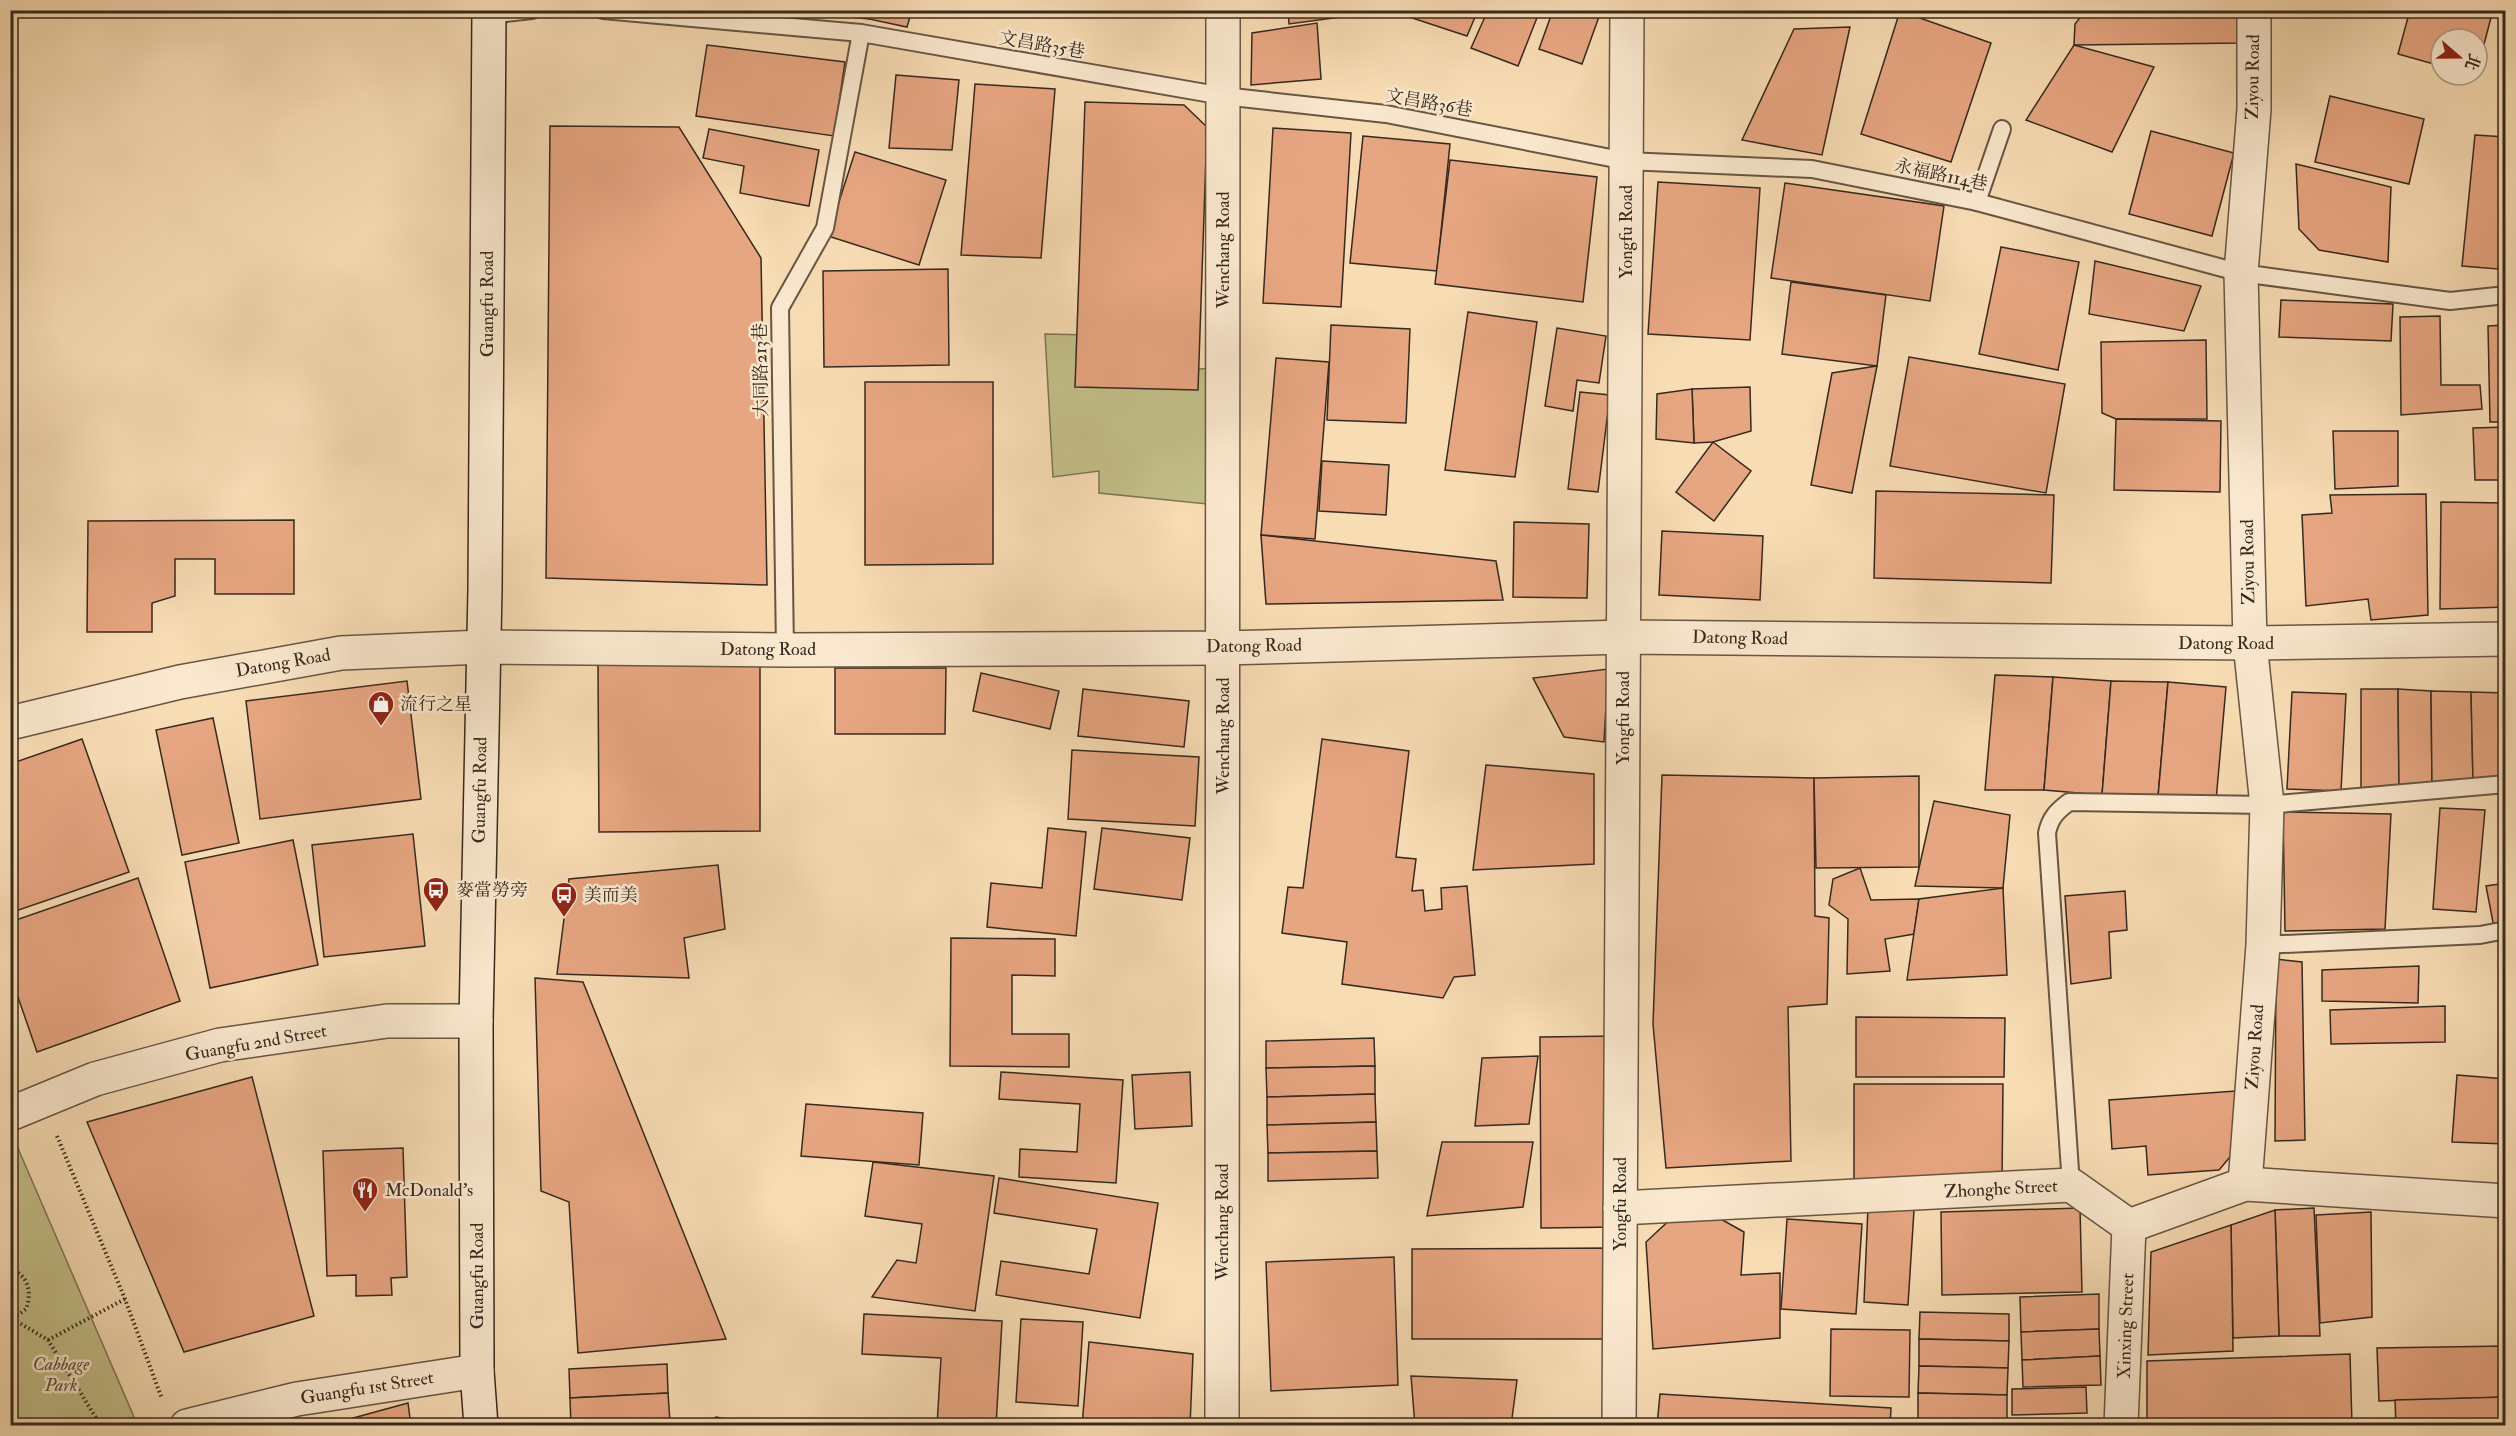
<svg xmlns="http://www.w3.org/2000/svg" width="2516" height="1436" font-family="'IM FELL Double Pica','Noto Serif TC',serif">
<rect width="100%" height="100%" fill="#f8dcb4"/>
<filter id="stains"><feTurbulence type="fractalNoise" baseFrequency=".00333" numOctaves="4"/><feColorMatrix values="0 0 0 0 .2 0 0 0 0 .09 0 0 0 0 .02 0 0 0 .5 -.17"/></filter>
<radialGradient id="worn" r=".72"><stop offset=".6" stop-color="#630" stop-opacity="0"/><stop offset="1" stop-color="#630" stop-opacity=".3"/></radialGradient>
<g fill="#c3bf89" stroke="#7d7454" stroke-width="1.5">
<path d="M1045,334l45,1 3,39 126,-6 -2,137 -118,-12v-22l-46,6z"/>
<path d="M14,1139l120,278 -17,8h-106l-1,-285z"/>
</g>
<g fill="#e7a682" stroke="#37291e" stroke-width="1.5">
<path d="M778,10h92l-1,9z"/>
<path d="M870,10h42l-5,17 -38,-8z"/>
<path d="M1288,10h75v4l-74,10z"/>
<path d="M1388,10h90l-11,26z"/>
<path d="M1488,10h52l-22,56 -47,-18z"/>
<path d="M1553,10l48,1 -19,53 -43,-15z"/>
<path d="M2086,10h156v33l-168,2 1,-21z"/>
<path d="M2410,10h83l-16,61v-32h-36v27l-43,-12z"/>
<path d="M1900,11l91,32 -40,119 -90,-28z"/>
<path d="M1317,23l4,56 -70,6 1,-52z"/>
<path d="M1850,27l-28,128 -80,-15 52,-111z"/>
<path d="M707,45l138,17 -11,74 -138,-20z"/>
<path d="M2074,45l80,22 -42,85 -86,-32z"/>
<path d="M896,75l63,5 -7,70 -63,-2z"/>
<path d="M975,84l80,5 -14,169 -80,-3z"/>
<path d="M2330,96l94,23 -15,65 -94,-22z"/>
<path d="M1085,102l99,3 23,22 -9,263 -123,-3z"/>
<path d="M550,126l129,1 82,131 6,327 -221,-7z"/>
<path d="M1273,128l78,5 -10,174 -78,-4z"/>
<path d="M709,129l110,21 -10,56 -69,-13 4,-27 -41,-8z"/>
<path d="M2151,131l83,22 -22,83 -83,-22z"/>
<path d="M2475,135l31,2v109h-6l-2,23 -36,-3z"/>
<path d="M1363,136l87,8 -13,127 -87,-8z"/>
<path d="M855,152l91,28 -27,85 -91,-29z"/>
<path d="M1450,160l147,17 -14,125 -148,-18z"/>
<path d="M2296,164l95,23 -3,75 -69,-12 -20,-21z"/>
<path d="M1658,182l102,6 -10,152 -102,-6z"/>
<path d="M1785,183l159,23 -14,95 -159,-23z"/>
<path d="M2001,247l78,15 -21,108 -79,-16z"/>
<path d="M2095,261l106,25 -17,45 -95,-17z"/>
<path d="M948,269l1,96 -125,2 -1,-96z"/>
<path d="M1791,282l95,13 -9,71 -95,-12z"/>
<path d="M2281,300l112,4 -2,37 -112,-4z"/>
<path d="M1468,312l69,10 -22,155 -70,-7z"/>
<path d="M2440,316l1,69h39l2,24 -81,6 -1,-98z"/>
<path d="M1331,325l79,4 -4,94 -79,-3z"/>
<path d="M2506,325v97h-16l-2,-96z"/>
<path d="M1557,328l49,8 -7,47 -22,-3 -4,31 -28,-5z"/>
<path d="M2206,340l1,79h-91l-14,-6 -1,-71z"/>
<path d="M1909,357l156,27 -19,109 -156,-27z"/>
<path d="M1276,358l53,4 -14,177 -54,-4z"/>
<path d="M1877,366l-25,127 -41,-8 21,-112z"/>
<path d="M865,382h128v182l-128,1z"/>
<path d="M1750,387l1,44 -38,11 -19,1 -2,-54z"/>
<path d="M1692,389l2,54 -38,-4 1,-45z"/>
<path d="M1580,392l30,3 -12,97 -30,-3z"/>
<path d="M2116,419l105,2 -1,71 -106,-2z"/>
<path d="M2506,427v53h-31l-2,-52z"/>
<path d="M2333,431h65v55l-63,3z"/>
<path d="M1713,442l38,29 -37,50 -38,-29z"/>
<path d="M1322,461l67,4 -3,50 -67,-4z"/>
<path d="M1876,491l178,4 -3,88 -177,-5z"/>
<path d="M2426,494l2,121 -57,5 -3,-21 -62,7 -4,-91 30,-2 -2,-18z"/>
<path d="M2441,502l65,1v104l-66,2z"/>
<path d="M294,520v74h-79v-35h-40v37l-23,7v29h-65l1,-111z"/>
<path d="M1514,522l75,2 -2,74 -74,-1z"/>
<path d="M1662,531l101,5 -3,64 -101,-5z"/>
<path d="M1261,535l235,26 7,39 -237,4z"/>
<path d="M760,663v168l-161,1 -1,-168z"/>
<path d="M835,668h111l-1,66h-110z"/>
<path d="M1608,669l-4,73 -40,-5 -31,-59z"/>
<path d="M981,673l78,18 -9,38 -77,-18z"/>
<path d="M1995,675l58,2 -9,113h-59z"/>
<path d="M2053,677l58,4 -9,114 -58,-5z"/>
<path d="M407,681l14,118 -161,20 -14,-118z"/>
<path d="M2111,681l57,1 -10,115 -56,-2z"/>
<path d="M2168,682l58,5 -10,114 -58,-4z"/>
<path d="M1083,689l106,12 -5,46 -106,-11z"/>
<path d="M2361,689h37l1,98 -38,3z"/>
<path d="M2398,689l33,2 1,94 -33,2z"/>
<path d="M2431,691l40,1 2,89 -41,4z"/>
<path d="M2292,692l54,2 -5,97 -54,-2z"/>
<path d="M2471,692l35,1v86l-33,2z"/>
<path d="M213,718l26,125 -57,12 -26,-125z"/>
<path d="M82,739l47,133 -119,41v-149z"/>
<path d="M1322,739l87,12 -13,106 20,2 -4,32 11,-1 2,21 17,-2 -1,-21 26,-2 8,89 -21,2 -11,21 -101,-14 5,-42 -65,-9 6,-46 15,1z"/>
<path d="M1072,750l127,7 -4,69 -127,-7z"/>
<path d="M1486,765l108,9v90l-121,6z"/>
<path d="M1662,775l152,3 1,138 14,2 -2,86 -39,3 3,154 -125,7 -13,-144z"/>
<path d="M1919,776v91l-103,1 -2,-90z"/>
<path d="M1934,801l76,14 -7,73 -88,-2z"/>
<path d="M2440,808l45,2 -9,102 -43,-3z"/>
<path d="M2283,812l108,2 -6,115 -100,2z"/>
<path d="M1048,828l38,4 -10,104 -89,-9 4,-44 51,5z"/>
<path d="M1102,828l88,10 -8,62 -88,-11z"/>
<path d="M413,834l12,112 -101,11 -12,-112z"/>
<path d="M293,840l25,125 -108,23 -25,-126z"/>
<path d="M718,865l7,64 -41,9 5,40 -132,-4 12,-95z"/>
<path d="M1860,868l11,32 48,-1 -5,35 -29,5 5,32 -43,3 1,-55 -19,-14 4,-26z"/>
<path d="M138,878l42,123 -143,51 -27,-78v-52z"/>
<path d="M2506,883v53l-10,2 -10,-52z"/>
<path d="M2003,888l4,87 -100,5 12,-81z"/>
<path d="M2125,891l2,39 -18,2 2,46 -40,6 -6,-88z"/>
<path d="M951,938l104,1v37l-43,-1v59h57v33l-119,-1z"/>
<path d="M2276,959l26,3 3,178 -30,1z"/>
<path d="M2419,966l-1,37 -96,-2v-31z"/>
<path d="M535,978l48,4 143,357 -148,14 -9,-151 -28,-11z"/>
<path d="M2445,1006v36l-114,2 -1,-34z"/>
<path d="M1856,1017l149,1 -1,59h-148z"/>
<path d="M1618,1036l1,191 -78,1 -1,-191z"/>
<path d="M1374,1038l1,28 -109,2v-27z"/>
<path d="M10,1043l8,13 -8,5z"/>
<path d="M1538,1056l-9,68 -54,2 7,-68z"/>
<path d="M1375,1066v28l-108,3 -1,-29z"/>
<path d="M1001,1072l122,8 -7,103 -97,-6 1,-28 57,3 3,-48 -81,-5z"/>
<path d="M1190,1072l2,54 -57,3 -3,-54z"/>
<path d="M2457,1075l49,4v65l-54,-2z"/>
<path d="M252,1077l62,239 -130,36 -97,-230z"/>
<path d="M1854,1084h149l-1,98h-148z"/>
<path d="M2236,1091l4,54 -21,25 -71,5 -2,-29 -34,3 -3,-49z"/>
<path d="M1375,1094l1,28 -109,3v-28z"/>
<path d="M806,1104l117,9 -4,52 -118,-9z"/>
<path d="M1376,1122l1,29 -109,2 -1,-28z"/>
<path d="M1442,1142h91l-10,65 -96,9z"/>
<path d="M403,1148l4,129 -16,1 1,17 -36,1v-21l-29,1 -4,-125z"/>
<path d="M1377,1151l1,27 -110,3v-28z"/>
<path d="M873,1162l121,14 -19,135 -103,-14 25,-37 19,3 6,-39 -57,-8z"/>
<path d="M999,1178l159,25 -18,115 -144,-23 5,-34 88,13 8,-45 -103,-16z"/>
<path d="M1868,1207l46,3 -6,95 -44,-3z"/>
<path d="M2080,1208l2,84 -140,3 -1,-83z"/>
<path d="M2314,1208l6,128h-41l-4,-126z"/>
<path d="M2275,1210l4,126 -46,2 -2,-113z"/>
<path d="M2371,1212l1,105 -52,6 -4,-108z"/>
<path d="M1676,1214h36l32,18 -3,43 39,-2v65l-127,11 -7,-107z"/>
<path d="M1787,1219l75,5 -6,90 -75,-5z"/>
<path d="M2231,1225l2,126 -85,4 3,-103z"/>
<path d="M1615,1248v91h-203v-90z"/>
<path d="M1394,1257l4,128 -127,6 -5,-129z"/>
<path d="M2099,1294v35l-78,3 -1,-35z"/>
<path d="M1920,1312l89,2v27l-90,-2z"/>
<path d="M864,1314l138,7 -6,105h-59l4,-68 -79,-4z"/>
<path d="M1021,1319l62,3 -5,84 -62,-4z"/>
<path d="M1831,1329l79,1 -1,67 -79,-1z"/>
<path d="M2099,1329l1,27 -78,4 -1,-28z"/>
<path d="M1919,1339l90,2 -1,27 -89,-2z"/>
<path d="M1089,1342l104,12 -3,72h-108z"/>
<path d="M2506,1346v51l-127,4 -2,-53z"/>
<path d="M2350,1354l2,72h-205v-65z"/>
<path d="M2100,1356l1,29 -78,2 -1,-27z"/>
<path d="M667,1364l1,29 -98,5 -1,-29z"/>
<path d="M1919,1366l89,2 -1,27 -89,-2z"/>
<path d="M1411,1376l106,4 -6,46h-96z"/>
<path d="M2086,1387l1,26 -75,2v-26z"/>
<path d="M668,1393l2,29 -99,4 -1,-28z"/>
<path d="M1918,1393l89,2v27l-89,-1z"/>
<path d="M1660,1394l231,14 -1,18h-233z"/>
<path d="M2506,1397v29h-110l-1,-26z"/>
<path d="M408,1403l3,23h-87z"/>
<path d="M716,1417l42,9h-55z"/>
<path d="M1276,1420h138l1,6h-139z"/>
<path d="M670,1422v4h-77z"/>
</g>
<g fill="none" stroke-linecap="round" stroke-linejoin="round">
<g stroke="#675644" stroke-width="20">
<g id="lane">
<path d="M603,10l258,23 362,63 163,18 240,47 186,8 165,33 264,71 209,28 56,-6"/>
<path d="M489,15l43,-5"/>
<path d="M1977,202l25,-73"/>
<path d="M785,650l-5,-342 45,-80 36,-195"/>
<path d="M2263,945l217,-10 26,-5"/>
<path d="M2071,1185l-24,-352c3,-15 10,-22 22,-31l198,3 239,-21"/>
</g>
</g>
<g stroke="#675644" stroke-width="36">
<g id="street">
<path d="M10,723l170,-41 161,-29 142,-6 302,3 438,-2 401,-11 626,6 256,-4"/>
<path d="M10,1114l85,-35 125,-34 167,-24h89"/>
<path d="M2245,1184l18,-239 4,-140 -17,-162 -9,-370 13,-164v-99"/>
<path d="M1620,1208l451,-23 58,41 116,-42 261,17"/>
<path d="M187,1426l110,-27 180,-28"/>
<path d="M1222,1426l1,-1416"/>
<path d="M1619,1426l8,-1416"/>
<path d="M2121,1426l8,-200"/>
</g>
</g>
<g stroke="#37291e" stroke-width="36">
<path id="secondary" d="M481,1426l-4,-55 -1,-350 9,-432 4,-579"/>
</g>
<g stroke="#37291e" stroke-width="4" stroke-dasharray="1.5 3" stroke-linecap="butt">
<path d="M57,1136l68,163 37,100"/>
<path d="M10,1269c19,6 22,24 16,40l-15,11"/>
<path d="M13,1319l35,21 53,86"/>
<path d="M48,1340l77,-41"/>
</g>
<use href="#lane" stroke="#fae8ce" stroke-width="16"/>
<use href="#street" stroke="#fae8ce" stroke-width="33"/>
<use href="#secondary" stroke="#fae8ce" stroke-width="33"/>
</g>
<defs>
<g id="shop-pin" transform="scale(1.35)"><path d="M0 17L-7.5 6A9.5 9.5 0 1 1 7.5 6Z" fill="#8f2418" stroke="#fae8ce"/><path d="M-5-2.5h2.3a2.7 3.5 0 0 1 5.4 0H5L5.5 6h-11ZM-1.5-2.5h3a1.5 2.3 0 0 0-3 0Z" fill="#fff"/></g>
<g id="bus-pin" transform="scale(1.35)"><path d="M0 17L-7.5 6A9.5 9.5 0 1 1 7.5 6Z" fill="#8f2418" stroke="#fae8ce"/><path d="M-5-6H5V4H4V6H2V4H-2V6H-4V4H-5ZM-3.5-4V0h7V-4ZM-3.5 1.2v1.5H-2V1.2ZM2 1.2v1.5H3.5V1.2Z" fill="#fff"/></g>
<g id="restaurant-pin" transform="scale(1.35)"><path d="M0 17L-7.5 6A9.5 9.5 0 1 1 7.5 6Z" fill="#8f2418" stroke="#fae8ce"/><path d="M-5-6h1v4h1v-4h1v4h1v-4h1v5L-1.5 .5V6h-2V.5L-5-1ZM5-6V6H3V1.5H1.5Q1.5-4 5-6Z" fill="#fff"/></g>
</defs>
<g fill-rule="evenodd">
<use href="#shop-pin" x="381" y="704"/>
<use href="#bus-pin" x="436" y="890"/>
<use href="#bus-pin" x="564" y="895"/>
<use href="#restaurant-pin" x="365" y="1190"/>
</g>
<g text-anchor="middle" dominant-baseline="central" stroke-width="5" stroke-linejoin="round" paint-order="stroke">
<g font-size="18" fill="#37291e" stroke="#fae8ce">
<text transform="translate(1042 45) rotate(10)">文昌路35巷</text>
<text transform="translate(2253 77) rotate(-89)">Ziyou Road</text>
<text transform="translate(1429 103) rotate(10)">文昌路36巷</text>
<text transform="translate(1941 175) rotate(12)">永福路114巷</text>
<text transform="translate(1626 232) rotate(-90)">Yongfu Road</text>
<text transform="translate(1223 250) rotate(-90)">Wenchang Road</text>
<text transform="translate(487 304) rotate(-90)">Guangfu Road</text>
<text transform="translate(761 370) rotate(-91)">大同路213巷</text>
<text transform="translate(2248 562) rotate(-91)">Ziyou Road</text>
<text transform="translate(1740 638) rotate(1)">Datong Road</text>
<text x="2226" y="643">Datong Road</text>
<text transform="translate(1254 646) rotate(-1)">Datong Road</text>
<text x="768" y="649">Datong Road</text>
<text transform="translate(283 663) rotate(-10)">Datong Road</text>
<text transform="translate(1623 718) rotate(-90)">Yongfu Road</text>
<text transform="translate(1223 736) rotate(-90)">Wenchang Road</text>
<text transform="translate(480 790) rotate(-89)">Guangfu Road</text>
<text transform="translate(256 1043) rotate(-10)">Guangfu 2nd Street</text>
<text transform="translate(2255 1047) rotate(-86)">Ziyou Road</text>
<text transform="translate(2001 1189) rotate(-3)">Zhonghe Street</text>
<text transform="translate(1620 1204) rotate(-90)">Yongfu Road</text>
<text transform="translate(1222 1222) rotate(-90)">Wenchang Road</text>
<text transform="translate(477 1276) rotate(-90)">Guangfu Road</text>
<text transform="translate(2126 1326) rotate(-88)">Xinxing Street</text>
<text transform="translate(367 1388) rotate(-9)">Guangfu 1st Street</text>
</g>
<g font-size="18" fill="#37291e" stroke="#fae8ce" text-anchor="start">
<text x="400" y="704">流行之星</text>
<text x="456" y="890">麥當勞旁</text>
<text x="584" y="895">美而美</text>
<text x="385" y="1190">McDonald's</text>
</g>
<g font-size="18" font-style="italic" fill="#5a4e39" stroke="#fae8ce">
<text x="61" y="1364">Cabbage<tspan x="61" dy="21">Park</tspan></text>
</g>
</g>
<rect width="2516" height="1436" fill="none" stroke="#f8dcb4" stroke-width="36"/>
<rect x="12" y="12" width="2492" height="1412" fill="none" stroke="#37291e" stroke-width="3"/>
<rect x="18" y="18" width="2480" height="1400" fill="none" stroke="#37291e" stroke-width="1.5"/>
<g transform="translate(2459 57) rotate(110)"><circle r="28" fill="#fae8ce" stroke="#ac9c88" stroke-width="1.5"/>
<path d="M0-4.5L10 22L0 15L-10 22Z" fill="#8f2418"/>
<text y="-9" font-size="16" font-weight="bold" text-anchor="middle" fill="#37291e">北</text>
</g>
<rect width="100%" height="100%" filter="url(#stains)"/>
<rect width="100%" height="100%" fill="url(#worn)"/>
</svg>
